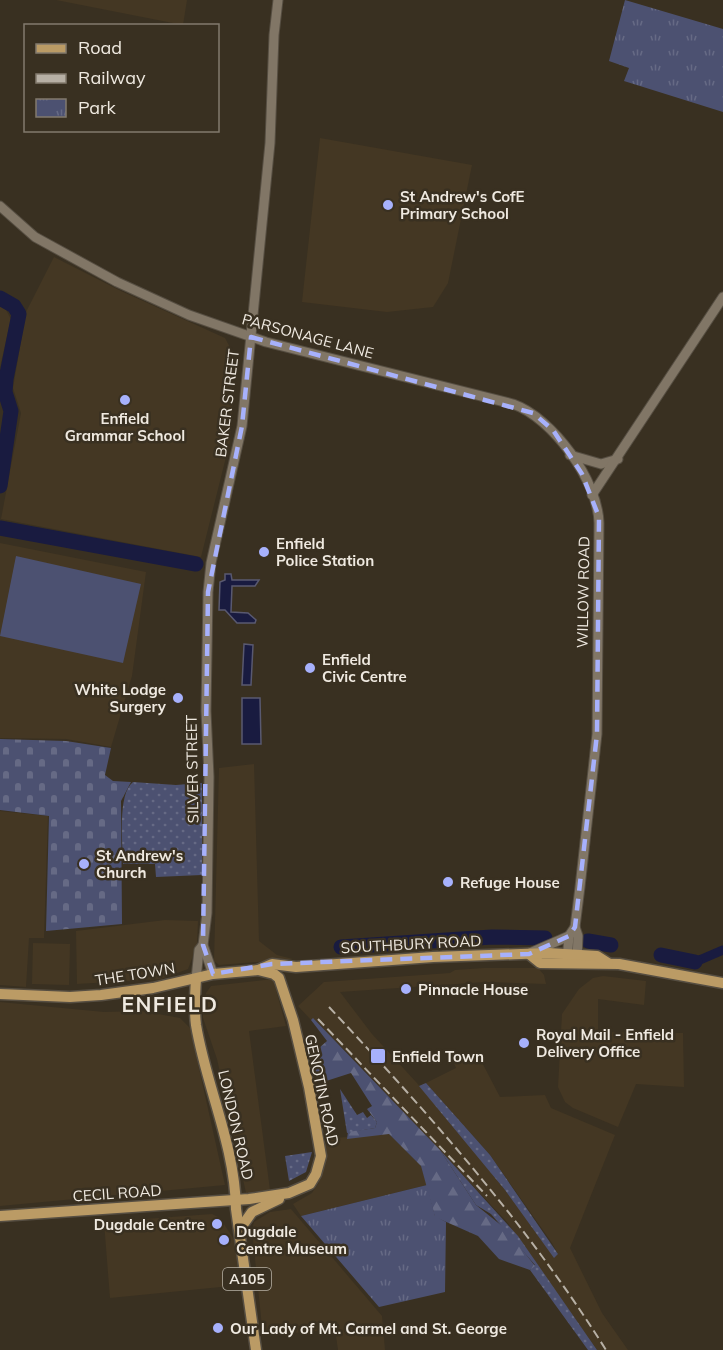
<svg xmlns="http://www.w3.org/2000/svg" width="723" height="1350" font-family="Mulish,sans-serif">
<defs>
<pattern id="grass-dots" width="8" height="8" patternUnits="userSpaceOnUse" patternTransform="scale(1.5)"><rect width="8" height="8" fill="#4c5171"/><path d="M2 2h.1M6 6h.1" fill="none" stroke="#666a85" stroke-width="1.8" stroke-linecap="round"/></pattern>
<pattern id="forest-firs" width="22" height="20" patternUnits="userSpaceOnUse" patternTransform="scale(1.5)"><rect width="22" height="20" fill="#4c5171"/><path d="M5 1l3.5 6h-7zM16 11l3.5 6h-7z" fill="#666a85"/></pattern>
<pattern id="cemetery-stones" width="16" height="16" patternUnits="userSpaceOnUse" patternTransform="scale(1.5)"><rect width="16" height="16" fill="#4c5171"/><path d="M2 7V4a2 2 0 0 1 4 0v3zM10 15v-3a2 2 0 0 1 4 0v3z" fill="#666a85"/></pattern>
<pattern id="park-tufts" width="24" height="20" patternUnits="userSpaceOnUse" patternTransform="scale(1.5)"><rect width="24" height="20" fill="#4c5171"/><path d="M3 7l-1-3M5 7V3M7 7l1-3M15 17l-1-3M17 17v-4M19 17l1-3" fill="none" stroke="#666a85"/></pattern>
</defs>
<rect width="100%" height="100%" fill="#393021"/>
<g fill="#443723">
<path d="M56,0h131l-4,25z"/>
<path d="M320,138l152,27 -24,118 -15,24 -46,5 -85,-10z"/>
<path d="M54,257l67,34 104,47 7,13 2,37 -4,53 -29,116 -200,-38 20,-106 -8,-25 13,-76z"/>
<path d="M0,306l6,4 5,9 -11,48z"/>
<path d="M0,543l146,29 -14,104 -21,71 -45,-8 -66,-1z"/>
<path d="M254,764l5,177 18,14 16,4 -74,6 -5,-4 5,-193z"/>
<path d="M0,811l48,5 -4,122h-15l-3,49 -26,-2z"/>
<path d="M165,920l33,1 -1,24 -9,24 -27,10 -84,5 -1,-53z"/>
<path d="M33,943l37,1 -1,41 -37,-1z"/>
<path d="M484,968h54l6,7 2,9 -61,-2 -145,10 32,42 66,72 67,84 49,67 4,-3 -6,-11 -62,-88 -64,-72 30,-15 -3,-7 23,-10 24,46 45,-2 6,13 64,27 -45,113 32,65 26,37h-31l-90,-128 -146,-155 -47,-48 -3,1 -13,-14 26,-24 126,-9 5,-3z"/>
<path d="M603,976l43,5 -2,24 -46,-6v33l85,1 1,54 -48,-3 -18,43 -45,-19 -8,-6 -7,-15 4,-73 17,-25 14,-11z"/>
<path d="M273,979l13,47 -37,5 21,159 -24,3 -29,-134 -14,-41v-11l3,-14 5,-7z"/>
<path d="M0,1002l104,10 38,-1 38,7 10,10 35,157 -225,21z"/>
<path d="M389,1134l32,32 6,19 -126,31 -8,-12 19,-11 6,-9 6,-21v-21l10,-4z"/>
<path d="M291,1209l91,107 3,34h-47l-3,-21 -72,7 -11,-106 2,-8 16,-10z"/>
<path d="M212,1214l8,4 15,23 6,44 -131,13 -6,-76z"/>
</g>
<g fill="url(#grass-dots)">
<path d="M133,782l43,3 26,-2v92l-46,2 -1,-13h-32c0,-20 -6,-70 10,-82z"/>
<path d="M426,1083l64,72 68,99 -4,4 -49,-68 -86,-104z"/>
<path d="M340,1089l17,26 6,-3 4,6 4,-3 6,7 -2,6 -28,5z"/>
<path d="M440,1150l78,86 79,114h-9l-58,-80 5,-5 -44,-51 -15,-9z"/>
<path d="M312,1152l-6,20 -17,9 -4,-25z"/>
</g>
<path fill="url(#forest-firs)" d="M313,1018l127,132 36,55 31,25 28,36 -5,4 -31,-11 -21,-23 -43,-19 -14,-51 -32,-32 -42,5 1,-7 27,-4 2,-6 -10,-13 5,-3 -21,-33 -28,9 -2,-9 -6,1 -4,-19 16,-14 -16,-21z"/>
<path fill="url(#cemetery-stones)" d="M0,739l66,2 45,7 -6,27 8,6 18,1 -10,19 1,123 -76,7 3,-115 -49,-6z"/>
<g fill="url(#park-tufts)">
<path d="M625,0l98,29v83l-99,-31 5,-13 -20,-7z"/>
<path d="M427,1185l8,31 11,6 -1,70 -66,15 -78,-91z"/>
</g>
<path fill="#4c5171" d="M16,556l125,28 -18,79 -123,-27z"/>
<g fill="#191b40" stroke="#595970" stroke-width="1.5">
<path d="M225,574h6l1,6h27l-4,6h-23l-1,26 17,1 8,7 -1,3h-18l-12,-13h-6l1,-28 5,-2z"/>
<path d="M244,644l9,1 -2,40h-9z"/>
<path d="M242,698h18l1,46h-19z"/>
</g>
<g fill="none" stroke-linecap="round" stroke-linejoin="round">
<path stroke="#191b40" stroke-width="9" d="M695,962l28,-12"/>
<g stroke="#191b40" stroke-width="15">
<path d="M0,298l14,8 5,8 -13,65 -1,13 6,19 -11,75"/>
<path d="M0,528l196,36"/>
<path d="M588,941l23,4"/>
<path d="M341,947l151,-10 53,1"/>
<path d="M661,955l34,7"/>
</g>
<g stroke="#564e42" stroke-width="11">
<g id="tertiary">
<path d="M0,206l35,31 82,45 72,33 77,27 247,62c40,14 85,77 86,119l-2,211 -17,153 -5,40 -6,9 -2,24"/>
<path d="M570,455l31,9 17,-5"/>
<path d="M592,495l131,-198"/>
<path d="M575,927l3,9 -1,24"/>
<path d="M530,953l39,-17"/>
<path d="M213,974l-10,-29 4,-32 2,-136 -3,-66 2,-119 3,-29 31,-137 28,-283 4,-108 4,-35"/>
<path d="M196,979l3,-29 4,-5"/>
</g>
</g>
<g stroke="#564e42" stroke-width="13">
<g id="primary">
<path d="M529,954l11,9 79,1 104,19"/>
<path d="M196,979c-1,15 -2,31 0,46 10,61 39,120 40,184l20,141"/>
<path d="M0,994l70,3 31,-2 52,-7 60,-14 45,-4 14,-6 24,3 137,-10 115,-4 49,3 11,7"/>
<path d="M0,1216l249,-17 40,-6 21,-9 6,-10 5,-18 -12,-69 -16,-67 -14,-42 -5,-4 -16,-4"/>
<path d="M240,1229l12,-17 27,-13"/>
</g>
</g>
<use href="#tertiary" stroke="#817666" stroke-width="9"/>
<use href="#primary" stroke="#bb9b65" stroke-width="10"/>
<g stroke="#b7b0a5" stroke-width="2" stroke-dasharray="9 4.5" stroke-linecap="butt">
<path d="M329,1007c101,108 198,217 277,343"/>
<path d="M318,1019l169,177"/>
</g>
</g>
<path fill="none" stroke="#a7b1fc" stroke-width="4.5" stroke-dasharray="12 8" stroke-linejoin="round" d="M251,337l282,76 20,17 29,44 17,43 -2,217 -22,193 -6,9 -40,18 -257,10 -59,10 -10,-29 5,-353 34,-166z"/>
<g fill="#a7b1fc" stroke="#393021" stroke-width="2">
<circle cx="388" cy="205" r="6"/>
<circle cx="125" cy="400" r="6"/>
<circle cx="264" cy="552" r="6"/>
<circle cx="310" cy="668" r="6"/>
<circle cx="178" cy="698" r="6"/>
<circle cx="84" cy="864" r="6"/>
<circle cx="448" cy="882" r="6"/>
<circle cx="406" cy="989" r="6"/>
<circle cx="524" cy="1043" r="6"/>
<rect x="370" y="1048" width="16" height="16" rx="3"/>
<circle cx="217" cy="1224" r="6"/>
<circle cx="224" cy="1240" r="6"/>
<circle cx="218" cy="1328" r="6"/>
</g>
<g text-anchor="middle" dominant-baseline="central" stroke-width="5" stroke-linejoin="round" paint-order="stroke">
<rect fill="#393021" stroke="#b8b2a7" stroke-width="1.5" x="223" y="1268" width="48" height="22" rx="4.5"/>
<g font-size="14" font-weight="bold" fill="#efe9e0">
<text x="247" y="1279">A105</text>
</g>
<g font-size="15" font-weight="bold" fill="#efe9e0" stroke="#393021" text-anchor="start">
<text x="400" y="196">St Andrew's CofE<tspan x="400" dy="17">Primary School</tspan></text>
<text x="125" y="418" text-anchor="middle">Enfield<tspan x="125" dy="17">Grammar School</tspan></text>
<text x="276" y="543">Enfield<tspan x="276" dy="17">Police Station</tspan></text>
<text x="322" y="659">Enfield<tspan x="322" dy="17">Civic Centre</tspan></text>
<text x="166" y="689" text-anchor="end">White Lodge<tspan x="166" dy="17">Surgery</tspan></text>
<text x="96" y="855">St Andrew's<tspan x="96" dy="17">Church</tspan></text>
<text x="460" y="882">Refuge House</text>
<text x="418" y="989">Pinnacle House</text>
<text x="536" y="1034">Royal Mail - Enfield<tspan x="536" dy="17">Delivery Office</tspan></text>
<text x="392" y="1056">Enfield Town</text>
<text x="205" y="1224" text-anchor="end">Dugdale Centre</text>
<text x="236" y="1231">Dugdale<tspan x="236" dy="17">Centre Museum</tspan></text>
<text x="230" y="1328">Our Lady of Mt. Carmel and St. George</text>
</g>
<g font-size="15" fill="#efe9e0" stroke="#393021">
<text transform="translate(308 336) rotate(15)">PARSONAGE LANE</text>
<text transform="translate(227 403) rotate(-83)">BAKER STREET</text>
<text transform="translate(583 592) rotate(-89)">WILLOW ROAD</text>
<text transform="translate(192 769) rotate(-91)">SILVER STREET</text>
<text transform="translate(411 944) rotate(-3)">SOUTHBURY ROAD</text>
<text transform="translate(135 974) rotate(-9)">THE TOWN</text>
<text transform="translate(322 1090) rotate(78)">GENOTIN ROAD</text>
<text transform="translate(236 1125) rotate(77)">LONDON ROAD</text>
<text transform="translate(117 1193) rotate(-4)">CECIL ROAD</text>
</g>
<g font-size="21" font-weight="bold" letter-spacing="1.5" fill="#efe9e0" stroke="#393021">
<text x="170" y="1004">ENFIELD</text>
</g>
</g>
<rect x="24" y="24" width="195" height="108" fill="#393021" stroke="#827a6d" stroke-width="1.5"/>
<rect x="36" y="44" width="30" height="9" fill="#bb9b65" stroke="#827a6d" stroke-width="1.5"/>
<text x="78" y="54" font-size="18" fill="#efe9e0">Road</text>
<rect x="36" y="74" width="30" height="9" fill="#b7b0a5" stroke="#827a6d" stroke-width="1.5"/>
<text x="78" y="84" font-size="18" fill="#efe9e0">Railway</text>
<rect x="36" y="99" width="30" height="18" fill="url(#park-tufts)" stroke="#827a6d" stroke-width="1.5"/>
<text x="78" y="114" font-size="18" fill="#efe9e0">Park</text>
</svg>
